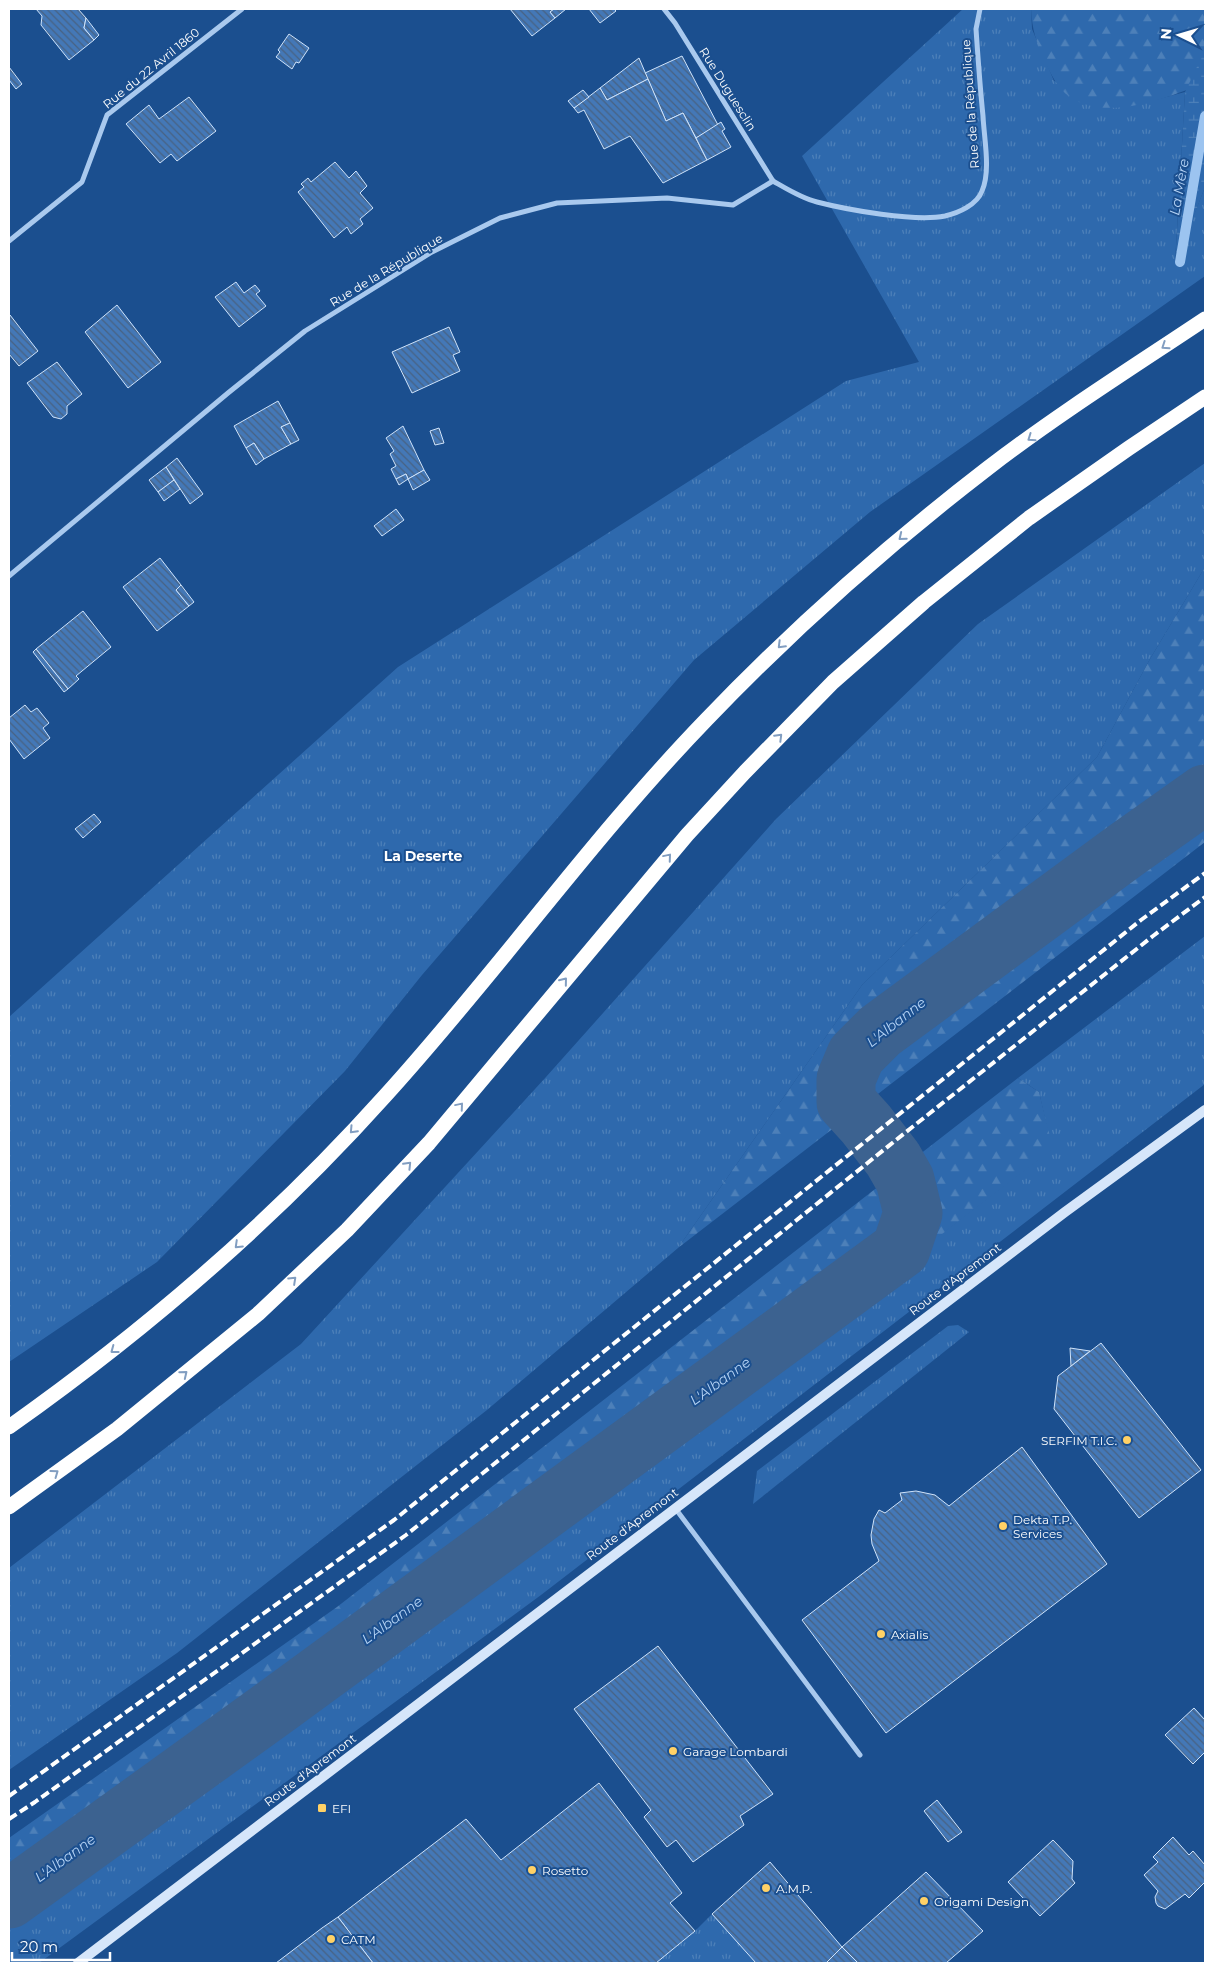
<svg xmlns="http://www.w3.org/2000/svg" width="1214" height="1972" font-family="Montserrat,sans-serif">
<defs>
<pattern id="grass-tufts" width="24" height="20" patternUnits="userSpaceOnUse" patternTransform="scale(1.25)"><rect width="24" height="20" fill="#2e69ad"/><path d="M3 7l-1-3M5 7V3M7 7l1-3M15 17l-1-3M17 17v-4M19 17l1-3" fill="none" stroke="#4d80b9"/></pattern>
<pattern id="forest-firs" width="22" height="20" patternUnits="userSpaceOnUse" patternTransform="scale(1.25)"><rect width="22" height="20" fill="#2e69ad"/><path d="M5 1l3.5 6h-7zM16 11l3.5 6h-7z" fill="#4d80b9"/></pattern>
<pattern id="wetland-marsh" width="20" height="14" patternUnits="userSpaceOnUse" patternTransform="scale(1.25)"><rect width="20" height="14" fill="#2e69ad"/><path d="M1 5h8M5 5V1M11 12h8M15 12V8" fill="none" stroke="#4d80b9"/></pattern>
<pattern id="building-back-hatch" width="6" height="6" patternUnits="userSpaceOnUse" patternTransform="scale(1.25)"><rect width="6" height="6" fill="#4478b7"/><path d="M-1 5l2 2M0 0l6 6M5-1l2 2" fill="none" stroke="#486282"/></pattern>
</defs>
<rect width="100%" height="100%" fill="#1b4f8f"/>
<g fill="url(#grass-tufts)">
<path d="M963,9h68l1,20 22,52 101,19 30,-8 -10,171 30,-76v89l-335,236 -176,148 -272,315 -77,96 -188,191 -148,100v-345l389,-350 448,-286 73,-19 -117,-206z"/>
<path d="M1205,463v104l-55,92 -53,98 -235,228 -184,263 -191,162 -310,243 -168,117v-202l292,-224 245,-267 230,-258 202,-195z"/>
<path d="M1205,936v148l-664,511 -502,368h-30v-55l157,-110 252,-162 634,-487 -13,-57 -21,-14z"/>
<path d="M958,1325l11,7 -216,172 4,-33 191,-145z"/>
<path d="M712,1914l45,49h-101l39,-32z"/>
</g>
<g fill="url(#forest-firs)">
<path d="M1031,9h174v73c-35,16 -99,40 -135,15 -13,-9 -19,-23 -26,-37 -8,-19 -12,-31 -13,-51z"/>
<path d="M1205,567v275l-527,406 184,-263 235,-228 53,-98z"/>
<path d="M1018,1078l21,14 14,57 -635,487 -252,162 -157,110v-70l328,-231z"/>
</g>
<path fill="url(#wetland-marsh)" d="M1205,50v137l-30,78 10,-173z"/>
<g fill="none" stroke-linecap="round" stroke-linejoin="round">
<path stroke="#9cc4f0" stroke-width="10" d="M1180,262l25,-146"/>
<path stroke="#3c6290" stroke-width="59" d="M9,1899l269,-194 623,-456 12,-36 -8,-33 -12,-21 -27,-35 -20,-22v-23l10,-24 24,-24 246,-181 79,-56"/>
</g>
<g fill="url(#building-back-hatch)" stroke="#cfe3fa">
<path d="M36,9h42l8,9 -2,10 10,12 -25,20 -28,-35 1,-9z"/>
<path d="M510,9h44l-4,3 5,6 -23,18z"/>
<path d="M554,9h12l-11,9 -5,-6z"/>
<path d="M589,9h25l2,2 -16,12z"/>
<path d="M86,18l13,17 -5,5 -10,-12z"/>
<path d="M289,34l20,14 -10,15 -3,-1 -4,7 -16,-12 4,-5 -2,-2z"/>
<path d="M682,56l36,69 -22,13 -13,-25 -17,8 -21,-48z"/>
<path d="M639,58l9,21 -41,21 -7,-12z"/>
<path d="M9,67l13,17 -6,5 -7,-9z"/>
<path d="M648,79l18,42 17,-8 24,47 -44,23 -33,-47 -26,13 -20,-39 -6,3 -4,-5 26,-20 7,12z"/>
<path d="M583,90l6,7 -15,11 -6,-7z"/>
<path d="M189,97l27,34 -39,30 -6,-7 -11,9 -34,-39 23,-19 10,14z"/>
<path d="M721,122l4,7 -3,2 9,16 -24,13 -11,-22z"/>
<path d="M335,162l14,16 7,-7 11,15 -7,7 13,15 -13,11 3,5 -12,10 -4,-7 -13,11 -36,-46 6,-5 -3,-3 7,-6 3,4z"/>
<path d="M236,282l8,11 11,-8 5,6 -4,3 10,12 -27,21 -24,-30z"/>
<path d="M117,305l44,57 -33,26 -43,-56z"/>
<path d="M10,315l28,36 -19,15 -10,-12v-37z"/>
<path d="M449,327l11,25 -7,3 7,16 -48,22 -20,-41z"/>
<path d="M57,362l25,32 -15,12v8l-6,5 -8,-2 -26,-34z"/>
<path d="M278,401l12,22 -9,4 10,17 -27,15 -10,-16 -8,5 -12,-22z"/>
<path d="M290,423l9,17 -8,4 -10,-17z"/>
<path d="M403,426l21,44 -16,9 -2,-5 -10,5 -5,-10 5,-3 -6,-12 4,-3 -8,-13z"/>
<path d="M439,428l5,15 -9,2 -5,-14z"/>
<path d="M254,443l10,16 -8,6 -10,-17z"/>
<path d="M177,458l26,36 -13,10 -24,-37z"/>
<path d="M166,467l8,13 -16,12 -9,-12z"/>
<path d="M424,470l6,10 -17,10 -5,-11z"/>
<path d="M406,474l2,5 -9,6 -3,-6z"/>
<path d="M174,480l6,9 -16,12 -6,-9z"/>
<path d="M396,509l8,11 -22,16 -8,-10z"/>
<path d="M160,558l21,27 -5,5 13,16 -32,25 -34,-44z"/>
<path d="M181,585l13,17 -5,4 -13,-16z"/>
<path d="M83,611l28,36 -35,29 3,3 -11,10 -32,-40z"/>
<path d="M36,649l32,40 -4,3 -31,-40z"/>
<path d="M25,705l6,7 6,-4 12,15 -6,5 7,10 -26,21 -15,-20v-21z"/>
<path d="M94,814l7,8 -18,16 -8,-9z"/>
<path d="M1101,1343l100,127 -62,48 -85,-109 4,-33z"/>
<path d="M1070,1348l20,3 -19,15z"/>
<path d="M1022,1447l85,117 -221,169 -84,-113 77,-59 -7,-17 -1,-9 3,-16 5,-9 6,3 17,-13 -2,-7 16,-2 19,4 14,11z"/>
<path d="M658,1646l115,148 -33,22 4,9 -51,37 -17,-22 -9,7 -23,-30 7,-7 -77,-101z"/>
<path d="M1194,1708l11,12v32l-12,12 -28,-29z"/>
<path d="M599,1783l83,110 -12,10 25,28 -39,32h-283l-35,-46 128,-98 35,41z"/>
<path d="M937,1800l25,32 -14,10 -24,-31z"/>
<path d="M1173,1837l16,18 4,-4 12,14v17l-16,16 -4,-4 -20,15 -7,-3 -2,-3 -1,-6 3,-6 -14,-16 14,-13 -5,-5z"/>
<path d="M1053,1840l20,21 -1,18 3,4 -35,33 -32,-34z"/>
<path d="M770,1862l72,85 -16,16h-70l-44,-49z"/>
<path d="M926,1872l57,59 -37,32h-88l-16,-16z"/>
<path d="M338,1917l35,46h-97l46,-35z"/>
<path d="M842,1947l16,16h-32z"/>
</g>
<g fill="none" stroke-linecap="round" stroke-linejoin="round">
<g stroke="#a9c9ee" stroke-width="5">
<path d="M664,9l11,14 98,158c14,8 28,17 44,21 31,8 98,20 128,14 13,-3 32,-11 37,-25 9,-20 2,-53 1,-75 -3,-29 -5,-58 -7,-87l4,-20"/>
<path d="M9,241l73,-59 25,-67 135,-106"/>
<path d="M9,576l219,-183 77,-62 127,-79 68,-34 57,-15 110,-5 66,7 40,-24"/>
<path d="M675,1508l185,247"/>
</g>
<path stroke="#d6e6fa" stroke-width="10" d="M78,1963l987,-751 140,-102"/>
<g stroke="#fff" stroke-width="15">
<path d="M9,1427c137,-97 264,-206 376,-331 111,-122 206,-257 321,-376 87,-91 182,-175 282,-252 69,-53 145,-101 217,-149"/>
<path d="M9,1507l108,-78 141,-115 89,-84 82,-87 258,-308 58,-63 88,-90 91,-80 105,-84 100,-70 76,-51"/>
</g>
<g stroke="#fff" stroke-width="4" stroke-dasharray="9 4" stroke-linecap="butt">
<path d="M9,1796l385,-276 747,-600 64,-47"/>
<path d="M9,1819l26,-17 371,-267 490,-395 257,-204 52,-39"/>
</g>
</g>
<defs><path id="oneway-chevron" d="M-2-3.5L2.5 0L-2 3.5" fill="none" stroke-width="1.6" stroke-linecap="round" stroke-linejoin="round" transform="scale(1.25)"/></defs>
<g stroke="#829ec1">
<use href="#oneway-chevron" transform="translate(1165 346) rotate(146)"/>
<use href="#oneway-chevron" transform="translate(1031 438) rotate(145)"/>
<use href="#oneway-chevron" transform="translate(902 537) rotate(141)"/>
<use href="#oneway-chevron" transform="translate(781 645) rotate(135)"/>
<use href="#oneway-chevron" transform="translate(779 737) rotate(-45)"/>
<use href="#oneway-chevron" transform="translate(668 857) rotate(-50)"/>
<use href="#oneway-chevron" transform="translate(564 981) rotate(-51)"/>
<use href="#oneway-chevron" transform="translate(460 1106) rotate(-50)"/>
<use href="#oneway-chevron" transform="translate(353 1130) rotate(133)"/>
<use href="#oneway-chevron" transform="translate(408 1165) rotate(-46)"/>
<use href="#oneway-chevron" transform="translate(238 1245) rotate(136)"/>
<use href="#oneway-chevron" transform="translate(293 1280) rotate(-43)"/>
<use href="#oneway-chevron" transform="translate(114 1350) rotate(143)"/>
<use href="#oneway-chevron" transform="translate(184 1374) rotate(-39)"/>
<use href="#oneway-chevron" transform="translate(55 1473) rotate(-36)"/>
</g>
<g fill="#ffd166" stroke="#1b4f8f" stroke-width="2">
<circle cx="1127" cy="1440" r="5"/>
<circle cx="1003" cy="1526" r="5"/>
<circle cx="881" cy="1634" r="5"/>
<circle cx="673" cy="1751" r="5"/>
<rect x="317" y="1803" width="10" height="10" rx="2.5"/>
<circle cx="532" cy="1870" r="5"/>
<circle cx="766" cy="1888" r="5"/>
<circle cx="924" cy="1901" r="5"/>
<circle cx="331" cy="1939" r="5"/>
</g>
<g text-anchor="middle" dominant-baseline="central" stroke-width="4" stroke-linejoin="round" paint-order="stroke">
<g font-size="12" fill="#fff" stroke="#1b4f8f">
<text transform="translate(151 68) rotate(-39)">Rue du 22 Avril 1860</text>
<text transform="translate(728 89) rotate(58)">Rue Duguesclin</text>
<text transform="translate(970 104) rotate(-94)">Rue de la République</text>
<text transform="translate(386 270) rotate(-31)">Rue de la République</text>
<text transform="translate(955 1279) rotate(-37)">Route d'Apremont</text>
<text transform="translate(632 1524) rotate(-37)">Route d'Apremont</text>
<text transform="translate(310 1770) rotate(-37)">Route d'Apremont</text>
</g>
<g font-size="12" fill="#fff" stroke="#1b4f8f" text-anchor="start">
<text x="1117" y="1440" text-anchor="end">SERFIM T.I.C.</text>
<text x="1013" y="1519">Dekta T.P.<tspan x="1013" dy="14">Services</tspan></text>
<text x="891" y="1634">Axialis</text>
<text x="683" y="1751">Garage Lombardi</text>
<text x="332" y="1808">EFI</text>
<text x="542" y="1870">Rosetto</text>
<text x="776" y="1888">A.M.P.</text>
<text x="934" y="1901">Origami Design</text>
<text x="341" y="1939">CATM</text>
</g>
<g font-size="14" font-style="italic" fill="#b5d3f5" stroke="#1b4f8f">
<text transform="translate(1179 187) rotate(-80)">La Mère</text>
<text transform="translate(896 1022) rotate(-38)">L'Albanne</text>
<text transform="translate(720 1381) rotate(-36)">L'Albanne</text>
<text transform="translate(392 1620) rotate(-36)">L'Albanne</text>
<text transform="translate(65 1858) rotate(-36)">L'Albanne</text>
</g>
<g font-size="14" font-weight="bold" fill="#fff" stroke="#1b4f8f">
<text x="423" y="856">La Deserte</text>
</g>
</g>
<rect width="1214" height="1972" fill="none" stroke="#ffffff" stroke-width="20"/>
<g transform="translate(1179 35) rotate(275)" stroke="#1b4f8f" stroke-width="4" paint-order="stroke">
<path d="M0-4L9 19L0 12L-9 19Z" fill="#ffffff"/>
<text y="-8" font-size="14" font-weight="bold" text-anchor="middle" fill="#ffffff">N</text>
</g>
<path d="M12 1952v8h98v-8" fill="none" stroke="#ffffff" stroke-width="2.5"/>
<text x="20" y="1952" font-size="15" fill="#ffffff" stroke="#1b4f8f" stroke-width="4" paint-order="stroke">20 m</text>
</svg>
